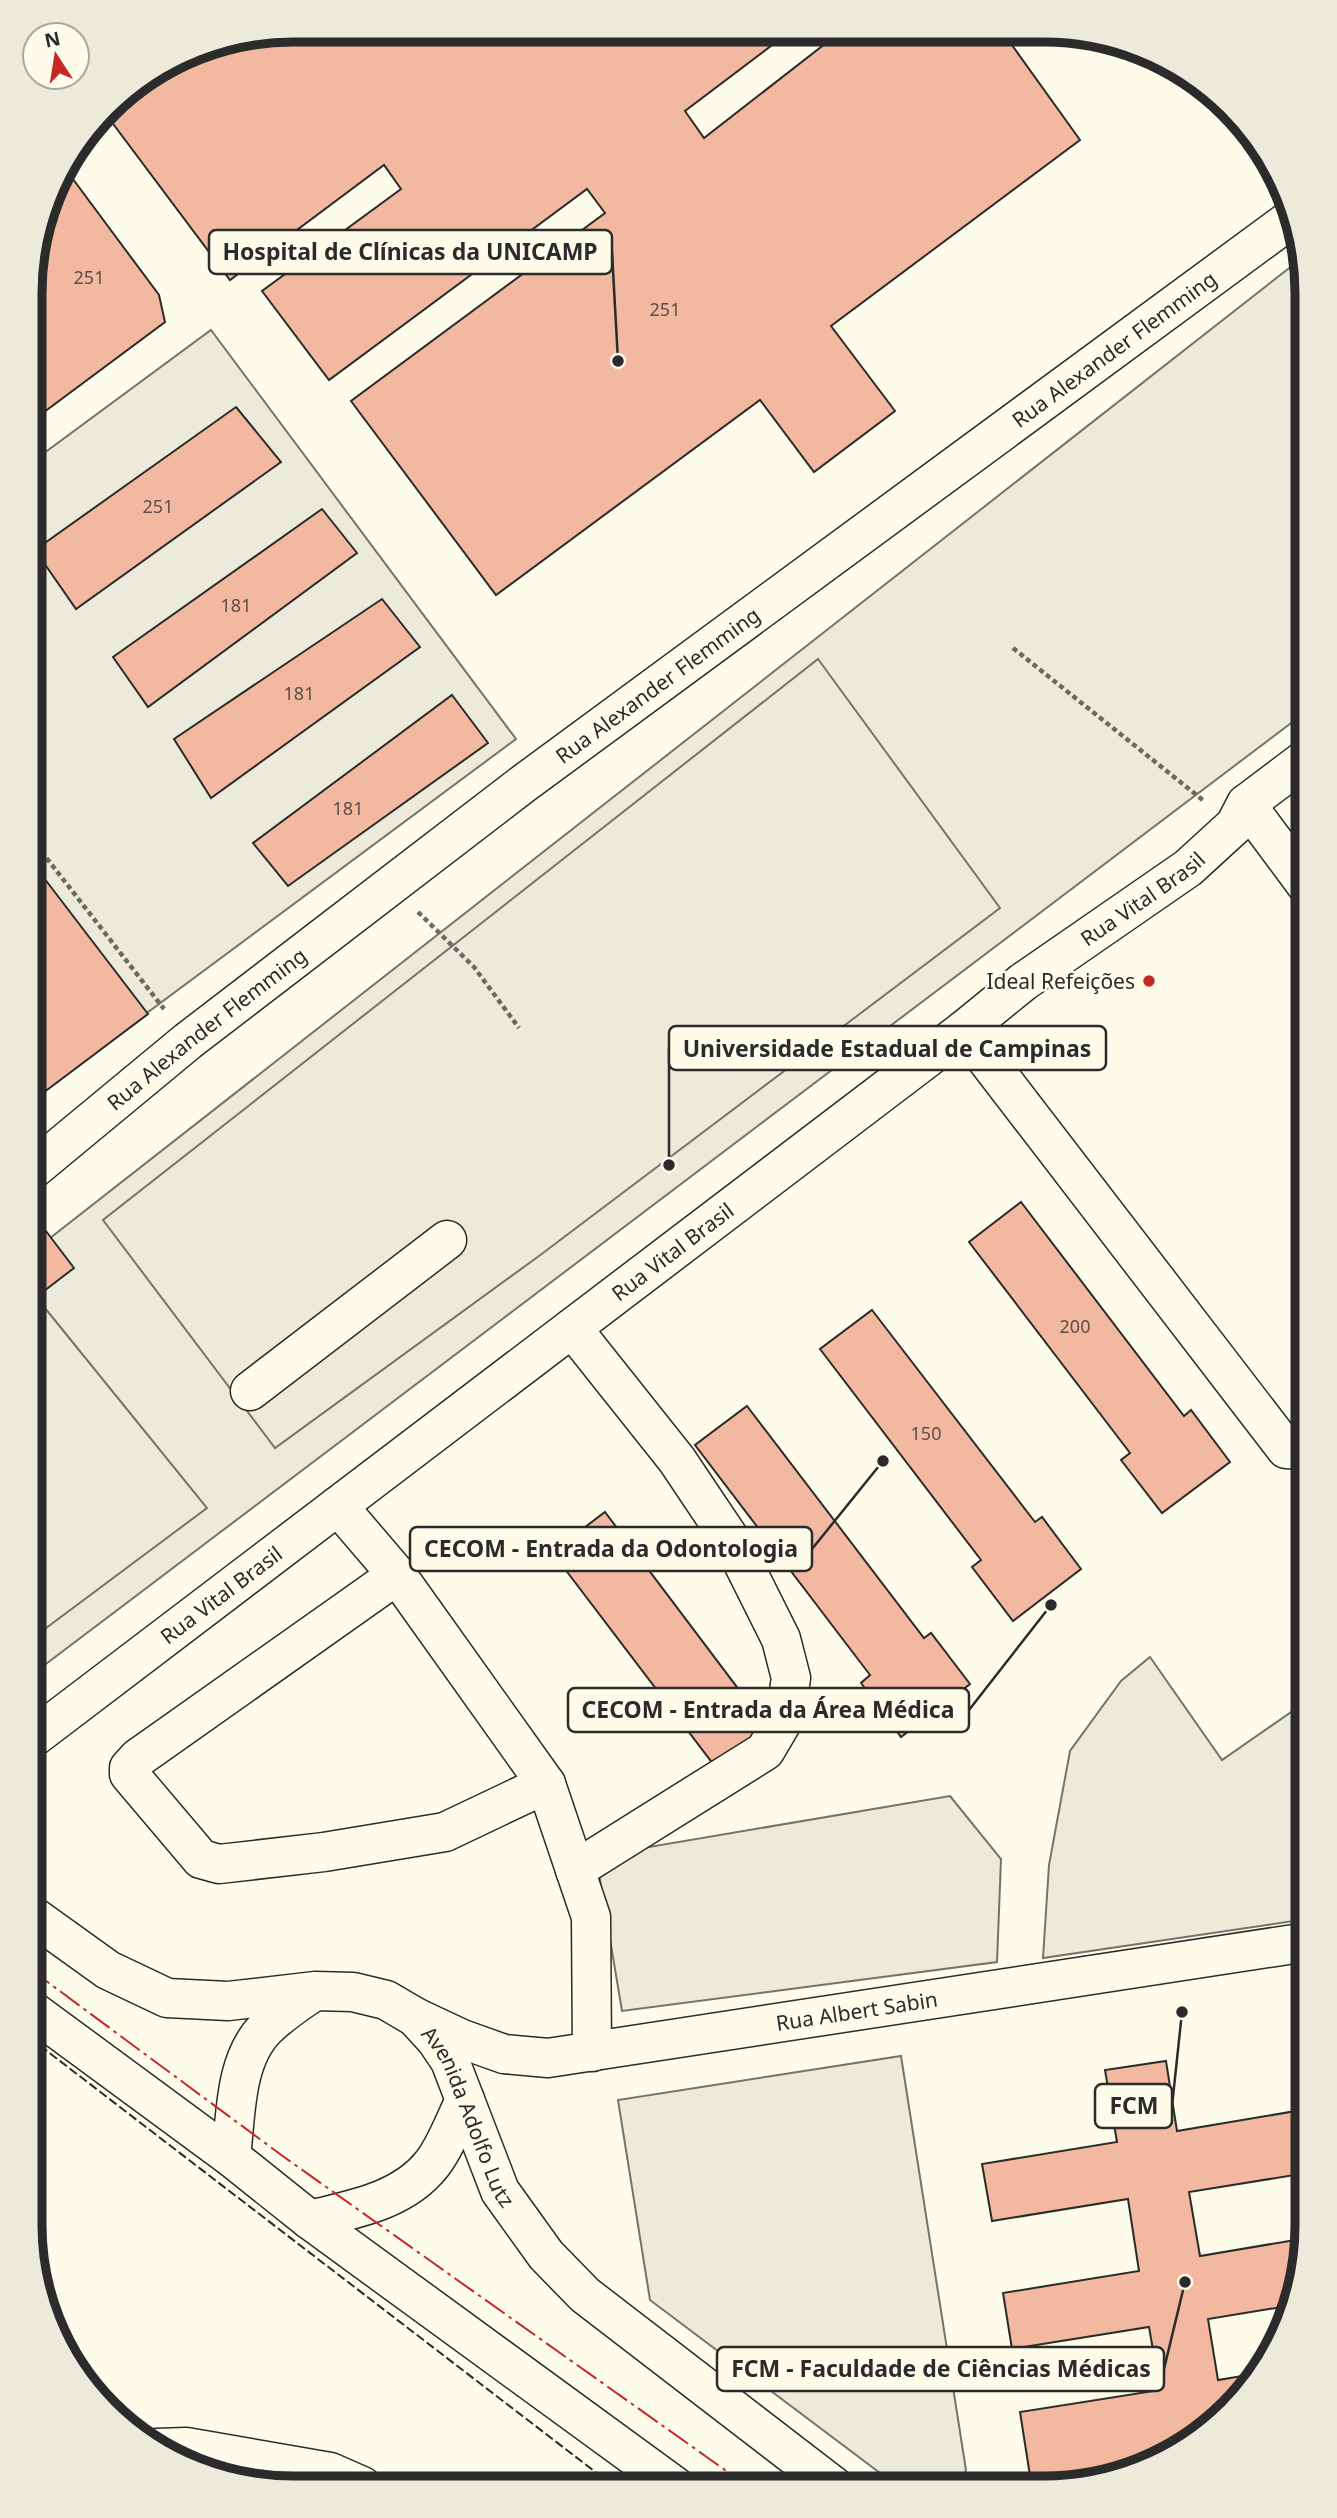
<svg xmlns="http://www.w3.org/2000/svg" width="1337" height="2518" font-family="'Noto Sans',sans-serif">
<rect width="100%" height="100%" fill="#fdfbea"/>
<g fill="#ecebdb" stroke="#74746e" stroke-width="2">
<path d="M1302,258l5,35v418l-1277,965 1,-423z"/>
<path d="M211,330l305,409 -485,360 1,-637z"/>
</g>
<g fill="#eceadb" stroke="#74746e" stroke-width="2">
<path d="M818,659l182,249 -461,348 -264,192 -172,-228z"/>
<path d="M36,1297l171,211 -177,132 1,-340z"/>
<path d="M1150,1657l72,103 85,-59v218l-264,39 6,-93 21,-114 51,-70z"/>
<path d="M950,1796l51,63 -4,103 -375,49 -26,-155z"/>
<path d="M901,2056l65,414 -9,18h-57l-250,-188 -32,-200z"/>
</g>
<g fill="#f2b8a0" stroke="#2b2b2b" stroke-width="2">
<path d="M293,30l495,3 -103,78 19,27 135,-105 165,1 76,106 -249,186 64,85 -81,61 -54,-72 -264,195 -145,-194 254,-188 -18,-24 -258,191 -67,-89 139,-102 -17,-24 -154,115 -125,-167 14,-18 73,-45z"/>
<path d="M64,167l95,128 6,27 -133,99v-162l25,-83z"/>
<path d="M236,407l45,55 -205,147 -41,-59z"/>
<path d="M322,509l35,44 -209,154 -35,-50z"/>
<path d="M1307,591v27l-4,-24z"/>
<path d="M382,599l38,48 -209,151 -37,-59z"/>
<path d="M452,695l36,48 -200,143 -35,-43z"/>
<path d="M31,861l117,153 -117,88z"/>
<path d="M1021,1202l163,214 7,-6 39,52 -68,51 -41,-53 9,-7 -161,-211z"/>
<path d="M33,1214l41,54 -43,33v-85z"/>
<path d="M872,1310l163,212 7,-5 39,52 -68,52 -41,-54 9,-7 -161,-211z"/>
<path d="M747,1406l177,232 7,-5 39,51 -69,53 -40,-54 9,-8 -175,-230z"/>
<path d="M605,1512l165,219 -53,38 -165,-217z"/>
<path d="M1166,2061l11,70 125,-21 5,29v34l-118,19 11,64 107,-18 -13,67 -86,14 10,61 42,-7 -7,12 -49,49 -54,29 -119,19 -11,-70 140,-22 -11,-63 -137,22 -9,-56 136,-22 -11,-72 -136,22 -10,-57 135,-22 -12,-72z"/>
</g>
<g fill="none" stroke-linecap="round" stroke-linejoin="round">
<g stroke="#2b2b2b" stroke-width="41">
<g id="minor">
<path d="M1246,804l61,82"/>
<path d="M964,1030l322,419 21,1"/>
<path id="s1" d="M31,1171l157,-130 335,-257 772,-568"/>
<path d="M572,1328l105,132 57,85 47,94 10,39 -6,39 -20,34 -190,119"/>
<path d="M250,1391l197,-151"/>
<path d="M338,1506l59,69 149,209 45,133 1,135"/>
<path d="M397,1575l-259,183 -9,10v6l72,85 18,5 105,-12 121,-20 101,-48"/>
<path id="s2" d="M30,1740l934,-710 59,-48 165,-114 47,-43 11,-21 61,-46"/>
<path id="s3" d="M415,2017l47,22 42,15 44,4 759,-116"/>
<path d="M156,2448l30,-1 144,25 32,14"/>
</g>
</g>
<g stroke="#2b2b2b" stroke-width="41">
<g id="major">
<path id="s4" d="M30,1914l78,56 59,28 61,3 87,-10 38,1 33,8 29,17 21,23 14,21 50,130 46,64 39,40 251,193"/>
<path d="M30,2009l201,148 79,63 366,267"/>
<path d="M231,2157c5,-41 3,-97 35,-129 14,-14 31,-25 47,-36"/>
<path d="M310,2220c44,-11 93,-19 122,-56 14,-18 23,-44 33,-64"/>
</g>
</g>
<g stroke="#6a6964" stroke-width="4.5" stroke-dasharray="5 3.5" stroke-linecap="butt">
<path d="M1013,648l191,153"/>
<path d="M31,838l133,171"/>
<path d="M418,912l56,55 45,61"/>
</g>
<use href="#minor" stroke="#fdfbea" stroke-width="38"/>
<use href="#major" stroke="#fdfbea" stroke-width="38"/>
<path stroke="#2b2b2b" stroke-width="2" stroke-dasharray="9 3.5" stroke-linecap="butt" d="M30,2038l585,449"/>
<path stroke="#c62828" stroke-width="2" stroke-dasharray="24 5 3.5 5" stroke-linecap="butt" d="M30,1969l254,188 465,330"/>
</g>
<circle fill="#c62828" stroke="#fdfbea" stroke-width="2.5" cx="1149" cy="981" r="7"/>
<g text-anchor="middle" dominant-baseline="central" stroke-width="5" stroke-linejoin="round" paint-order="stroke">
<g font-size="18" fill="#5d4e48">
<text x="89" y="277">251</text>
<text x="665" y="309">251</text>
<text x="158" y="506">251</text>
<text x="236" y="605">181</text>
<text x="299" y="693">181</text>
<text x="348" y="808">181</text>
<text x="1075" y="1326">200</text>
<text x="926" y="1433">150</text>
</g>
<g font-size="21" fill="#2b2b2b" stroke="#fdfbea">
<text stroke="none"><textPath href="#s1" startOffset="1360">Rua Alexander Flemming</textPath></text>
<text stroke="none"><textPath href="#s1" startOffset="793">Rua Alexander Flemming</textPath></text>
<text stroke="none"><textPath href="#s2" startOffset="1395">Rua Vital Brasil</textPath></text>
<text stroke="none"><textPath href="#s1" startOffset="226">Rua Alexander Flemming</textPath></text>
<text stroke="none"><textPath href="#s2" startOffset="807">Rua Vital Brasil</textPath></text>
<text stroke="none"><textPath href="#s2" startOffset="240">Rua Vital Brasil</textPath></text>
<text stroke="none"><textPath href="#s3" startOffset="453">Rua Albert Sabin</textPath></text>
<text stroke="none"><textPath href="#s4" startOffset="530">Avenida Adolfo Lutz</textPath></text>
</g>
<g font-size="21" fill="#2b2b2b" stroke="#fdfbea" text-anchor="end">
<text x="1135" y="981">Ideal Refeições</text>
</g>
</g>
<path d="M0 0H1337V2518H0ZM293 42H1044A251 251 0 0 1 1295 293V2225A251 251 0 0 1 1044 2476H293A251 251 0 0 1 42 2225V293A251 251 0 0 1 293 42Z" fill="#eceadb" fill-rule="evenodd"/>
<path fill="none" stroke="#2b2b2b" stroke-width="9" d="M293 42H1044A251 251 0 0 1 1295 293V2225A251 251 0 0 1 1044 2476H293A251 251 0 0 1 42 2225V293A251 251 0 0 1 293 42Z"/>
<path fill="none" stroke="#2b2b2b" stroke-width="2.5" d="M618 361L612 252M669 1165L669 1048M883 1461L812 1549M1051 1605L969 1710M1182 2012L1172 2106M1185 2282L1164 2369"/>
<g fill="#2b2b2b" stroke="#fdfbea" stroke-width="2.5">
<circle cx="618" cy="361" r="7"/>
<circle cx="669" cy="1165" r="7"/>
<circle cx="883" cy="1461" r="7"/>
<circle cx="1051" cy="1605" r="7"/>
<circle cx="1182" cy="2012" r="7"/>
<circle cx="1185" cy="2282" r="7"/>
</g>
<g fill="#fdfbea" stroke="#2b2b2b" stroke-width="2.5">
<rect x="209" y="230" width="403" height="44" rx="7"/>
<rect x="669" y="1026" width="437" height="44" rx="7"/>
<rect x="410" y="1527" width="402" height="44" rx="7"/>
<rect x="568" y="1688" width="401" height="44" rx="7"/>
<rect x="1095" y="2084" width="77" height="44" rx="7"/>
<rect x="717" y="2347" width="447" height="44" rx="7"/>
</g>
<g font-size="23" text-anchor="middle" font-weight="bold" fill="#2b2b2b">
<text x="410" y="260">Hospital de Clínicas da UNICAMP</text>
<text x="887" y="1057">Universidade Estadual de Campinas</text>
<text x="611" y="1557">CECOM - Entrada da Odontologia</text>
<text x="768" y="1718">CECOM - Entrada da Área Médica</text>
<text x="1134" y="2114">FCM</text>
<text x="941" y="2377">FCM - Faculdade de Ciências Médicas</text>
</g>
<g transform="translate(56 56) rotate(348)"><circle r="33" fill="#fdfbea" stroke="#a9a89e" stroke-width="2"/>
<path d="M0-5L12 26L0 18L-12 26Z" fill="#c62828"/>
<text y="-10" font-size="19" font-weight="bold" text-anchor="middle" fill="#2b2b2b">N</text>
</g>
</svg>
